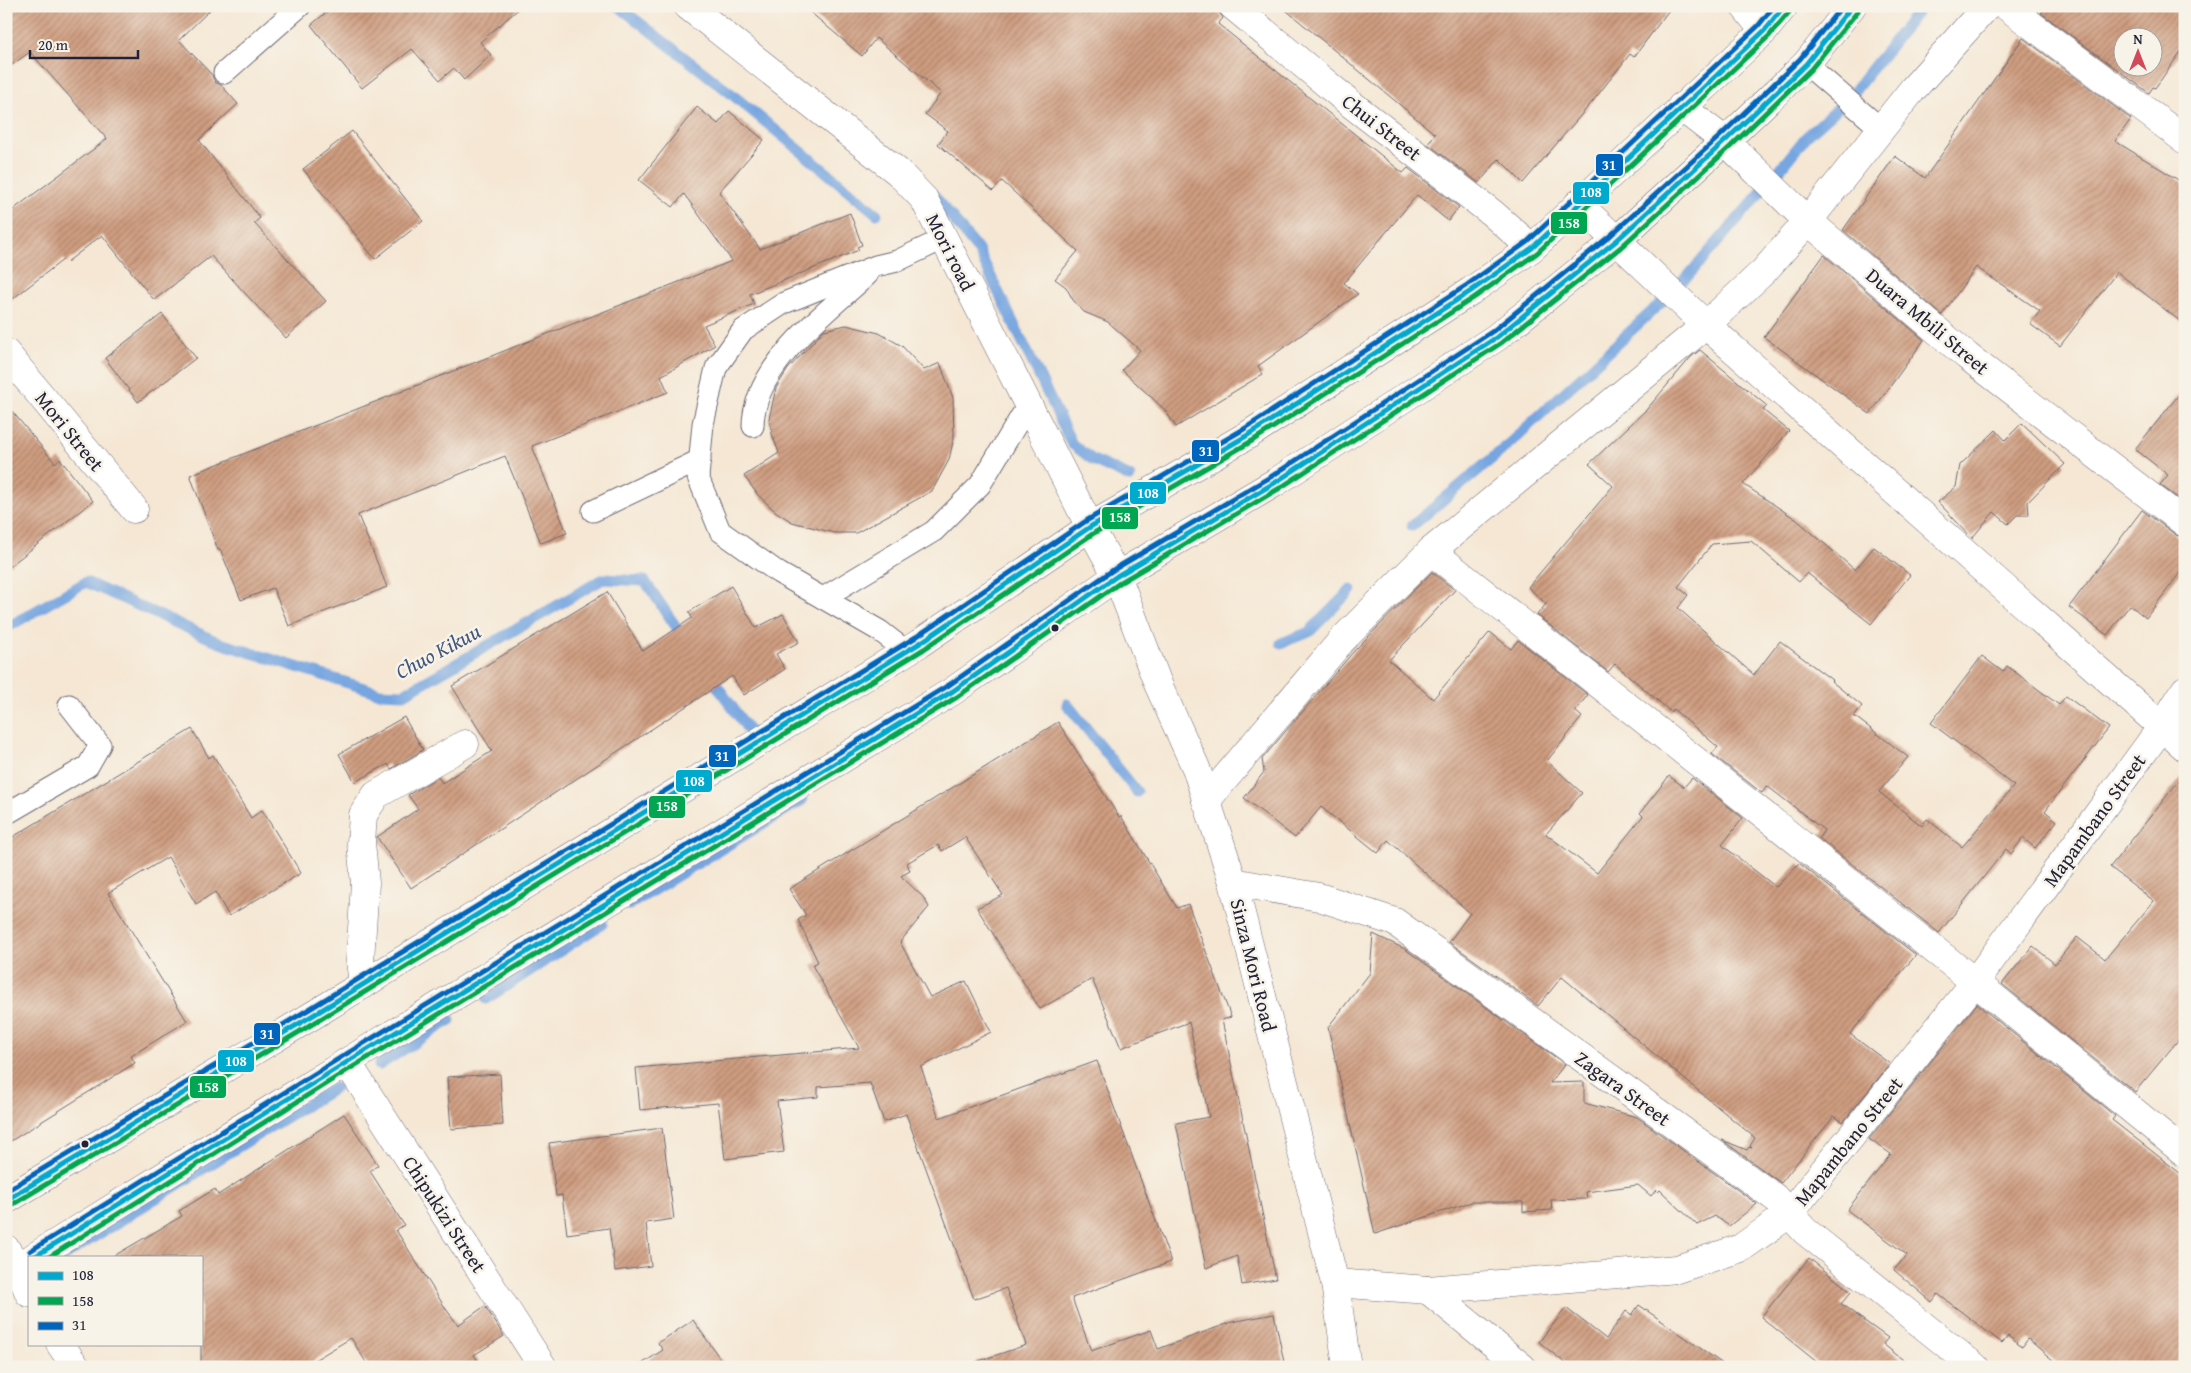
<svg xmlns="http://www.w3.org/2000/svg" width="2191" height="1373" font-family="'Gentium Book Plus',serif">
<defs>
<pattern id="building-hatch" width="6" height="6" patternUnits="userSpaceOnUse" patternTransform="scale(1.25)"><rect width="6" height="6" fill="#cf9d80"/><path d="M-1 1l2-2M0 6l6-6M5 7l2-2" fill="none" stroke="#a8806a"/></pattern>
</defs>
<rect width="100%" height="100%" fill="#f7f3e8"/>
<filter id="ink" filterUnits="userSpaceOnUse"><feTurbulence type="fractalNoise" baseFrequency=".02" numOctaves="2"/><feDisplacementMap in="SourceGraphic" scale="10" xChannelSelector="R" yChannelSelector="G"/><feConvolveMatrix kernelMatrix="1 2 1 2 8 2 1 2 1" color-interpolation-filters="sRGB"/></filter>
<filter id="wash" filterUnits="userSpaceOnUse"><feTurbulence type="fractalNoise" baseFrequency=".0096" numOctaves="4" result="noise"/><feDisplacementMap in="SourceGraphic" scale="20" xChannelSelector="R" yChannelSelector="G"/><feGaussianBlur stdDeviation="1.12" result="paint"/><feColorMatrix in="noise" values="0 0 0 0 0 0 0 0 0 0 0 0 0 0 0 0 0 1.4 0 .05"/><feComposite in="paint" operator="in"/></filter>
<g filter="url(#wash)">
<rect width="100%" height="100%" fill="#f5e7d4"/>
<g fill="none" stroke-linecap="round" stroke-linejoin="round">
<g stroke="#76a5e0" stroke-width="11">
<path d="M618,6l111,86 148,122"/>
<path d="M933,194l45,56 94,194 21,16 37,17"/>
<path d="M1677,285l12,-10 79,-91 38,-47 42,-38 74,-93"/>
<path d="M1412,526l89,-75 162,-150"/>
<path d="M6,628l80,-46 134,61 160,50 24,1 199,-115 42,2 40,59"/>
<path d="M1281,643l28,-11 42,-42"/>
<path d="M708,673l44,62"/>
<path d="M1067,704l70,88"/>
<path d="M629,905l173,-105"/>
<path d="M486,999l116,-75"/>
<path d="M379,1065l71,-45"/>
<path d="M62,1257l221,-138 52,-31"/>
</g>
</g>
<g id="blocks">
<g fill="url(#building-hatch)" fill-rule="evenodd">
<path d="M6,6h208l-35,34 33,35 3,7 6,3 17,19 -39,36 61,78 -6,5 72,78 -40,37 -75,-82 -57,44 -52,-65 -35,27 -3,-3 -58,45v-89l101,-76 -77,-87 -24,17z"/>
<path d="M334,6h188l-42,36 11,13 -27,25 -10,-12 -14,12 -28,-31 -50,39 -51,-63z"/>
<path d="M803,6h415l1,6 4,6 -5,6 185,149 5,-5 51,39 -11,14 -31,-26 -73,88 14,11 -100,72 5,8 -87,53 -11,-17 -43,-40 18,-20 -32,-28 -24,-10 -11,-12 -7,-13 -11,-8 23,-28 -76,-70 -9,10 -55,-47 10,-13 -23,-17 16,-21 -65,-55 -14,18z"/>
<path d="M1281,6h391l-38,51 -4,-3 -37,47 -70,82 -24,-24 -20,24 -51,-39 7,-10z"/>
<path d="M2046,6h139v40l-30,42 -2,-1 -4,6 -108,-80zM2124,38h30v30h-30z"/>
<path d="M2023,38l108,81 -16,22 70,43v141l-68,-53 -57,74 -30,-22 10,-13 -64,-44 -34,48 -99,-85 52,-74 30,22z"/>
<path d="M697,107l21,17 11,-13 35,29 -45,52 41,57 90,-36 12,32 -5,2 2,3 -109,44 4,10 -50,21 11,20 -54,31 7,16 -136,54 35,87 -26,10 -36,-87 -147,59 29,72 -98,39 -16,-38 -32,12 -21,-51 -2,1 -28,-75 542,-214 -48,-67 -11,13 -34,-27z"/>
<path d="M352,131l71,90 -48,38 -72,-90z"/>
<path d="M1824,255l100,85 -54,74 -106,-77z"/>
<path d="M162,314l34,44 -58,44 -33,-44z"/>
<path d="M846,325l33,8 23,13 22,24 16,-7 13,35 1,39 -5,23 -17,31 -76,42h-22l-42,-11 -17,-11 -17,-16 -14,-19 35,-23 -7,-19 -3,-15 7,-31 12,-19 36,-39z"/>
<path d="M1700,350l67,56 -4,4 26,21 -46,53 54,36 58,50 19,-23 36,28 -39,49 -64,-51 -8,9 -48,-41 -39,3 -34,43 10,8 -10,13 76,67 26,-34 52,39 -1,1 31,25 -8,10 54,41 -29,35 43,34 5,-7 35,28 52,-61 -83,-63 51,-67 21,16 4,-6 52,39 7,-9 43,32 -64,83 12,10 -22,27 -12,-10 -12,16 -5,-5 -67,84 -120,-95 5,-8 -57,-44 -5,7 -50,-39 6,-7 -45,-38 -2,3 -56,-48 -7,8 -71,-57 9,-11 -18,-17 85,-101 -24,-22 58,-55 44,-52z"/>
<path d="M2185,387v116l-25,-18 8,-10 -33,-26z"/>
<path d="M6,404l49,59 5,-4 33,42 -87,68z"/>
<path d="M2022,423l43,41 -37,38 1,13h-12l-9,9 -14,-12 -22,26 -34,-36 18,-15 4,-22 36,-35 9,10z"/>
<path d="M2142,510l34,25 9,3v28l-39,52 -16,-13 -23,30 -38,-28z"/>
<path d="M1432,572l23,18 -66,70 44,39 57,-67 21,17 7,-9 70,55 -13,16 7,6 -35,44 35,32 -36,41 51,39 46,-57 -3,-3 29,-37 15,11 8,-9 51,40 -21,27 54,42 23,-24 117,92 -66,79 40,30 -47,58 -9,-6 -53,67 -59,-43 25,10 2,-3 3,1 -2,-2 5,-8 -193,-161 -24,29 -89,-64 21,-29 -82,-73 -10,13 -57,-46 -26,31 -51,-40 20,-26 -2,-13 92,-108z"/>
<path d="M731,586l25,42 27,-14 16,28 -23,12 9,15 -41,26 -12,-19 -321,212 -34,-51 41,-28 -10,-14 30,-18 4,6 50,-32 -40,-65 155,-94 36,59 49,-33 -3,-6z"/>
<path d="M404,717l19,33 -32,19 -3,-5 -33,18 -16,-28z"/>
<path d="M1058,722l61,95 2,-1 56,92 11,-4 43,113 -9,3 54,259 -34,6 -5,-29 -31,12 -30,-145 33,-6 -20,-95 -68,26 -29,-69 -52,30 -63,-101 26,-13 -38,-58 -23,14 -4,-6 -31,18 3,8 -9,5 22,21 6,10 -29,35 30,55 36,-16 25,51 -70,35 18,51 158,-57 74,201 -99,36 19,53 60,-21 7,19 74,-27 42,-8 11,53h-308l-1,-5 50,-17 -20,-57 -32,11 -68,-185 -22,8 -14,-39 -52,4v10l-41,4 7,51 -59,7 -7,-56 -78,7 -4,-42 223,-20 -47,-83 6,-3 -20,-42 8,-5 -17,-26z"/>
<path d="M192,729l17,29 4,-3 38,63 11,-8 39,63 -72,43 -14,-24 -19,12 -28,-47 -60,36 79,128 -56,35 4,7 -129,81v-303z"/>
<path d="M2185,773v259l-50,60 -133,-108 31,-38 22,18 22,-27 28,22 49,-58 -44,-34z"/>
<path d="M1373,934l32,15 160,115 -15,19 34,-1v21l53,14 120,87 -28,22 -14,-10 -18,9 -37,-35 -2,2 -2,-2 -5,6 -13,-11 -52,7 1,7 -36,1 1,10 -29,2v-10h-52l-96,32 -47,-207 42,-54z"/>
<path d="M1977,1004l138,112 -3,4 73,57v190h-124l-33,-28 -6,8 -14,-11 -6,7 -64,-49 -6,8 -38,-32 13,-15 -60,-45 44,-56 -22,-15z"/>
<path d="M500,1074l3,51 -52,4 -4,-52z"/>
<path d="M344,1114l34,51 -8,6 34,54 -8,5 50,79 12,16 27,-19 19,30 -30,19 8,12h-113l-18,-29 -48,29h-102v-110h-89l70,-41 -3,-5 36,-22 3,6z"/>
<path d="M662,1128l12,91 -28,4 5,43 -36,5 -6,-43 -42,6 -5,-39 -6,1 -7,-53z"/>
<path d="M1809,1258l42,34 -10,12 47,34 -5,6 29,23h-89l-62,-50z"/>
<path d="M1639,1305l88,62h-157l-31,-25 27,-34 40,31 20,-28 6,4z"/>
<path d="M693,1320l33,47h-89l26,-17 -5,-7z"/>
</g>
</g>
</g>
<g filter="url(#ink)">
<use href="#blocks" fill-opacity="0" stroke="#6c6771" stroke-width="1"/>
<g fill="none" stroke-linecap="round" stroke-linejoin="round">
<g stroke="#6c6771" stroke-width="23">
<g id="lane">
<path d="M1806,64l74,64"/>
<path d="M224,73l76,-67"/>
<path d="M753,426c0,-60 73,-113 114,-151"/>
<path d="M593,511l107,-51"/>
<path d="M823,598l111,-67 46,-46 48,-80"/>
<path d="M907,652l-27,-21 -101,-58 -59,-42 -22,-54 5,-53 13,-56 27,-38 41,-27 92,-37 21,-5 48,-23"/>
<path d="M6,814l82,-48 12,-21 -31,-40"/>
</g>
</g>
<g stroke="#6c6771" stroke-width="29">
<g id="street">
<path d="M1233,6l118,98 141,109 40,35"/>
<path d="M1744,6l20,25"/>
<path d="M2006,6l179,134"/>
<path d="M1681,107l44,34 83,80 159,135 218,167"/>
<path d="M1578,204l128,121 479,422"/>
<path d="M6,353l128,156"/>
<path d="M1431,551l544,431 210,171"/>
<path d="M1206,801l136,-161 89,-89 275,-226 58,-54 44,-50 105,-132 74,-83"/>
<path d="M1233,882l86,15 76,25 379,275 31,34 170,136"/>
<path d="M363,985l-3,-25 5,-77 -4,-40 2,-28 13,-20 89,-51"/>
<path d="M347,1062l196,305"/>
<path d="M6,1249l12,18 11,26"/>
<path d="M1335,1283l93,7 249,-21 64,-21 48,-34 186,-232 186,-254 24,-38"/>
<path d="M1428,1290l94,77"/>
<path d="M60,1344l16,23"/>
</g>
</g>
<g stroke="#6c6771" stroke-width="29">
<g id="secondary">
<path d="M688,6l210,166 26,27 166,328 27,49 41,108 38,84 37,114 102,401 12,84"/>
<path d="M6,1200l309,-186 605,-371 170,-116 158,-92 223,-144 61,-43 232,-217 20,-25"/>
<path d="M34,1257l313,-195 606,-371 164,-115 159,-94 221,-145 119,-96 109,-100 81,-77 46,-58"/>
<path d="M6,1274l23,-14"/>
</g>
</g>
<use href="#lane" stroke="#fff" stroke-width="21"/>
<use href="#street" stroke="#fff" stroke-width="28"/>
<use href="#secondary" stroke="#fff" stroke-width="28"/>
<g stroke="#f7f3e8" stroke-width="9">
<g id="bus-1">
<path d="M6,1200l309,-186 605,-371 170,-116 158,-92 223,-144 61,-43 232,-217 20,-25"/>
<path d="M34,1257l313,-195 606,-371 164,-115 159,-94 221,-145 119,-96 109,-100 81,-77 46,-58"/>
</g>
</g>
<g stroke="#f7f3e8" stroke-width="9">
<g id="bus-2">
<path d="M10,1206l309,-186 605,-371 170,-116 158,-92 223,-144 62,-44 232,-217 21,-25"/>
<path d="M49,1257l302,-189 606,-371 164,-115 159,-94 221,-145 120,-96 109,-100 81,-78 47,-58"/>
</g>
</g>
<g stroke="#f7f3e8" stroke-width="9">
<g id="bus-3">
<path d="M6,1191l305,-183 605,-371 170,-116 158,-92 223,-144 60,-43 231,-216 16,-20"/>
<path d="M30,1251l313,-195 606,-371 164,-115 159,-94 221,-145 118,-96 109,-99 80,-77 42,-53"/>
</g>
</g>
<use href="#bus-1" stroke="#00a9ce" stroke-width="5"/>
<use href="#bus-2" stroke="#00a651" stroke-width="5"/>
<use href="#bus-3" stroke="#0065bd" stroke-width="5"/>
</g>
</g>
<g fill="#22223b" stroke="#f7f3e8" stroke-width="2">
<circle cx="1055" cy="628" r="4.5"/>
<circle cx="85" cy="1144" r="4.5"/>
</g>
<g text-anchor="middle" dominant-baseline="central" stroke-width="5" stroke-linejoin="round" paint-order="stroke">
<g font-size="20" fill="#22223b" stroke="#f7f3e8">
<text transform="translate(1382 127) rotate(38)">Chui Street</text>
<text transform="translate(951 252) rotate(63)">Mori road</text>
<text transform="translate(1928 321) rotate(40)">Duara Mbili Street</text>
<text transform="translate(70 431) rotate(51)">Mori Street</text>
<text transform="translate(2094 820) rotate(-54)">Mapambano Street</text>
<text transform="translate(1254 965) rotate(76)">Sinza Mori Road</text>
<text transform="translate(1623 1088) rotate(36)">Zagara Street</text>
<text transform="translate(1848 1141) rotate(-51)">Mapambano Street</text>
<text transform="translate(445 1214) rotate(57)">Chipukizi Street</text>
</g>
<g font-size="21" font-style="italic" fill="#44567d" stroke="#f7f3e8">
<text transform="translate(438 651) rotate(-28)">Chuo Kikuu</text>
</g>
</g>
<g stroke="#f7f3e8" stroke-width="2">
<rect x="1595" y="153" width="29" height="24" rx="5" fill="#0065bd"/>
<rect x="1572" y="181" width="38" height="24" rx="5" fill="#00a9ce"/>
<rect x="1550" y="211" width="38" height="24" rx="5" fill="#00a651"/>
<rect x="1191" y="439" width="29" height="24" rx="5" fill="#0065bd"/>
<rect x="1129" y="481" width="38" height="24" rx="5" fill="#00a9ce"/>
<rect x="1101" y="506" width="38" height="24" rx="5" fill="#00a651"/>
<rect x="708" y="744" width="29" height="24" rx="5" fill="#0065bd"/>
<rect x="675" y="769" width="38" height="24" rx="5" fill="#00a9ce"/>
<rect x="648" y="795" width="38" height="24" rx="5" fill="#00a651"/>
<rect x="253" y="1022" width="28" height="24" rx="5" fill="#0065bd"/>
<rect x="217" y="1049" width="38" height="24" rx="5" fill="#00a9ce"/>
<rect x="189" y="1075" width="38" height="24" rx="5" fill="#00a651"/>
</g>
<g font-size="14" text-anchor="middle" font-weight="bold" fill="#fff">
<text x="1609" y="170">31</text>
<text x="1591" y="197">108</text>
<text x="1569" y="228">158</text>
<text x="1206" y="456">31</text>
<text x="1148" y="498">108</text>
<text x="1120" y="522">158</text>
<text x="722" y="761">31</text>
<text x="694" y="786">108</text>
<text x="667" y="811">158</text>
<text x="267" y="1039">31</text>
<text x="236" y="1066">108</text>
<text x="208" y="1092">158</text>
</g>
<rect width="2191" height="1373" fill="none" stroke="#f7f3e8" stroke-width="25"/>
<rect x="28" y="1256" width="175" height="90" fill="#f7f3e8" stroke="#a29fa3"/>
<rect x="38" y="1272" width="25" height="8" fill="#00a9ce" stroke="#a29fa3"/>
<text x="72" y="1280" font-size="15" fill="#22223b">108</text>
<rect x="38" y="1297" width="25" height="8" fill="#00a651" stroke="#a29fa3"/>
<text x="72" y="1306" font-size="15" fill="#22223b">158</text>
<rect x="38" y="1322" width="25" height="8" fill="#0065bd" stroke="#a29fa3"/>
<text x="72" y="1330" font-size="15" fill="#22223b">31</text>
<g transform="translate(2138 52)"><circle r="24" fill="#f7f3e8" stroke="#a29fa3"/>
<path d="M0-4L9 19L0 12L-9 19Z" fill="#d1495b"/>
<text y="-8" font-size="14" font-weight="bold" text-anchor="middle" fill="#22223b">N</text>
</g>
<path d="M30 50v8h108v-8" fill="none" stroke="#22223b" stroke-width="2.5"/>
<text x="38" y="50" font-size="15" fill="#22223b" stroke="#f7f3e8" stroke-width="4" paint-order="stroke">20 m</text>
</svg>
